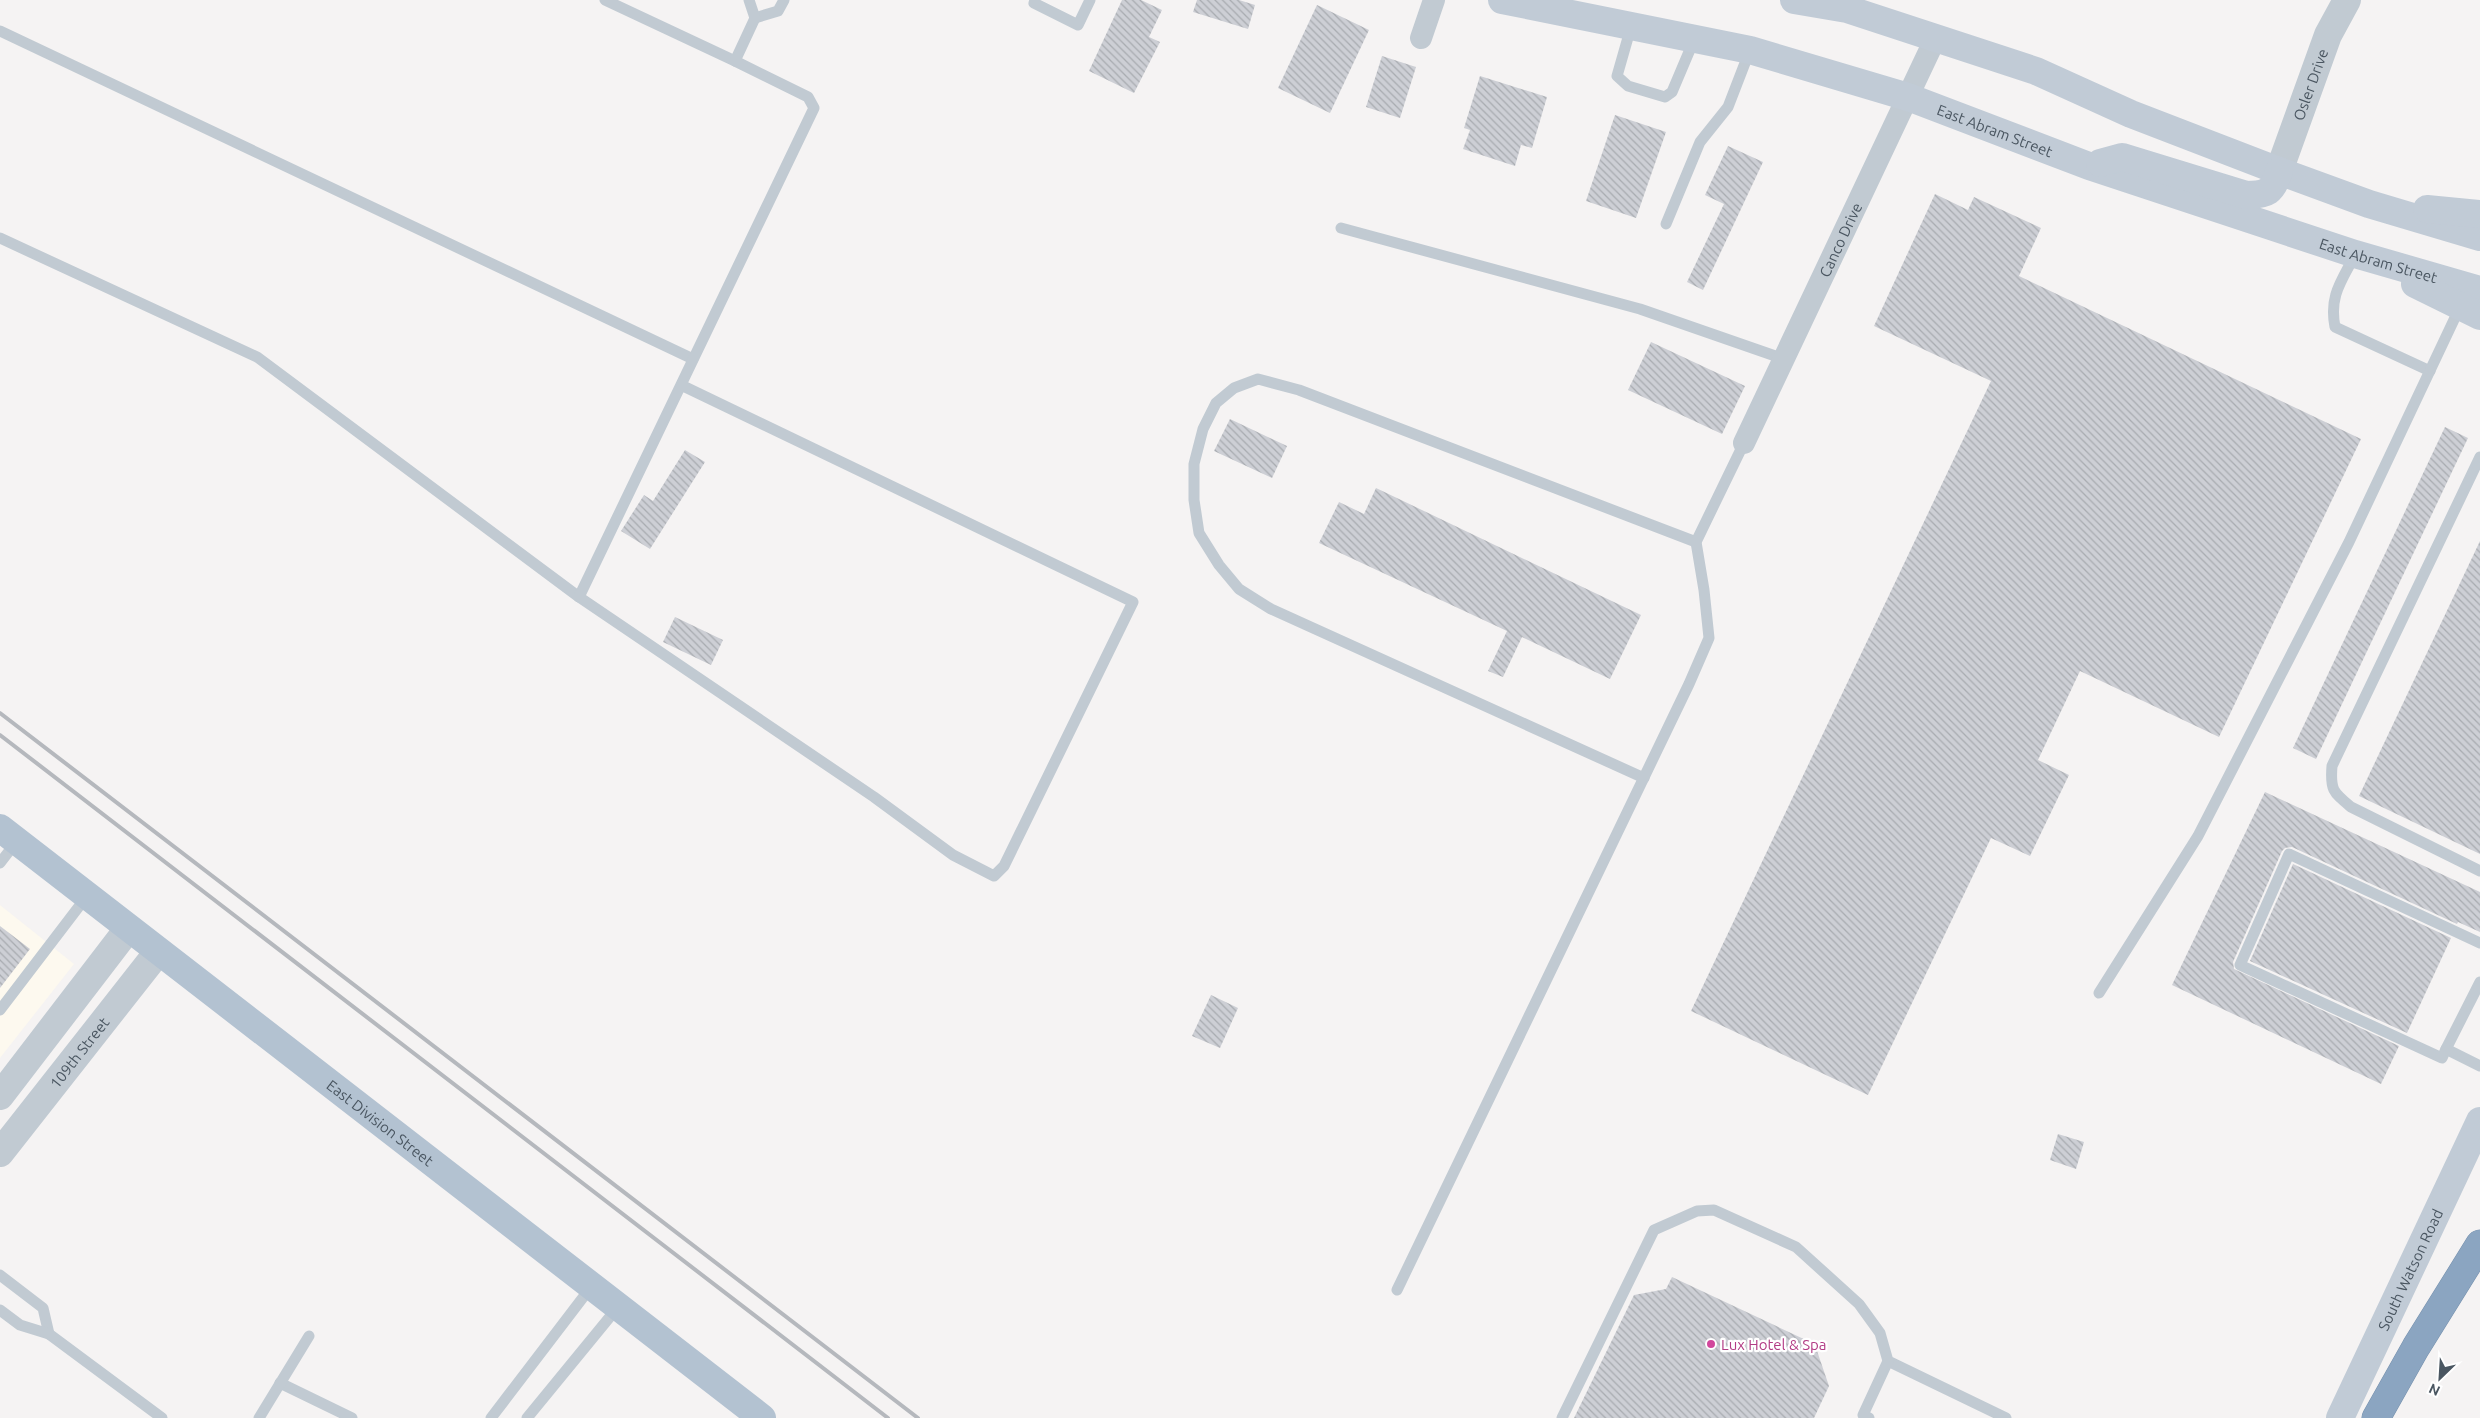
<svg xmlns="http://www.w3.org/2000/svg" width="2480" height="1418" font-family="Ubuntu,sans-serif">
<defs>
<pattern id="building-back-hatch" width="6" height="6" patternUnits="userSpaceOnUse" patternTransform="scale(1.25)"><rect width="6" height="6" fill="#cdcfd5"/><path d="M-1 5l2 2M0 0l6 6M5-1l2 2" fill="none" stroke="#a8abb0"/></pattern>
</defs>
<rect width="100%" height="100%" fill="#f5f3f3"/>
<path fill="#fdf9ef" d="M0,905l74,59 -74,94z"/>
<g fill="url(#building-back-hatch)">
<path d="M1122,0h19l21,10 -13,27 11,5 -26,51 -45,-22z"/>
<path d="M1197,0h42l16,5 -7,24 -55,-17z"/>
<path d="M1317,5l52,25 -39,83 -52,-25z"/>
<path d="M1382,56l34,11 -16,51 -34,-11z"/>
<path d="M1480,76l67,21 -15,51 -11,-3 -6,21 -52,-17 7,-19 -6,-2z"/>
<path d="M1615,115l51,17 -30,86 -50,-17z"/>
<path d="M1728,146l35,16 -60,128 -16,-8 37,-78 -19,-9z"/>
<path d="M1935,194l33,16 6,-13 67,31 -22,48 342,163 -142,298 -139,-66 -42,89 31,15 -39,81 -39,-18 -123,257 -177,-84 300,-630 -117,-55z"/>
<path d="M1651,342l94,44 -23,48 -94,-44z"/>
<path d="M1230,419l57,27 -15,32 -58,-27z"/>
<path d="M2445,427l23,11 -152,321 -23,-11z"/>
<path d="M685,450l20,12 -55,87 -29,-18 23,-36 9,6z"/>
<path d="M1376,488l265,127 -31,64 -88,-42 -19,40 -15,-6 19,-40 -188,-88 20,-41 25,12z"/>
<path d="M2480,541v313l-121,-58z"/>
<path d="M675,617l48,23 -12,25 -48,-23z"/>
<path d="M2265,792l215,100v40l-22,-10 -1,2 -165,-77 -7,1 -3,3 -49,111 1,7 165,77 -18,38 -209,-99z"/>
<path d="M2293,864l158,74 -44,95 -157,-72z"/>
<path d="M0,926l30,23 -30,39z"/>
<path d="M1211,995l27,13 -18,40 -28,-12z"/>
<path d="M2058,1134l26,8 -8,27 -26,-9z"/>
<path d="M1672,1277l136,64 8,7 13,38 -15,32h-240l60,-123 32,-6z"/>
</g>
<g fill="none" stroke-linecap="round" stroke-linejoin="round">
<g stroke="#7690ad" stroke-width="29">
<path id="motorway" d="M2376,1418l40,-71 64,-103"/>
</g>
<g stroke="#c1cad2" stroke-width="11">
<path d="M605,0l130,61"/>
<path d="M1035,0l-1,3 44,22 12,-25"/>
<path d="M755,18l23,-7 6,-11"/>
<path d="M1631,27l-14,49 11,10 37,11 7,-5 22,-52"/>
<path d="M0,31l693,328"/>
<path d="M1666,224l34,-82 28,-35 22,-57"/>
<path d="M1341,228l299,81 144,50"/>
<path d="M0,238l257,119 322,240"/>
<path d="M2355,255c-14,27 -26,41 -20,72l95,44"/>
<path d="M681,385l452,217 -129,264 -10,10 -41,-21 -79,-58 -295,-200 235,-489 -6,-11 -73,-36 20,-43 -6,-18"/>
<path d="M2480,457l-148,309c-2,24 1,26 19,41l129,64"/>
<path d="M1644,778l-373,-169 -32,-20 -20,-24 -20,-32 -5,-33v-36l9,-35 13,-26 18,-15 24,-9 41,11 397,152"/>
<path d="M0,863l17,-22"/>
<path d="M2480,982l-34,67 34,17"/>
<path d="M2099,993l99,-157 151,-294 111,-235"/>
<path d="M0,1010l87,-114"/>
<path d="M2446,1049l-4,9 -202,-93 49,-111 191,89"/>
<path d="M0,1275l43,33 6,26"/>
<path d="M1397,1290l292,-606 20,-46 -5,-48 -8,-48 48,-99"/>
<path d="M0,1310l20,15 29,9 113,84"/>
<path d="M280,1383l72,35"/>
<path d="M259,1418l50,-82"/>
<path d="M491,1418l100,-131"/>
<path d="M527,1418l91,-111"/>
<path d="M1562,1418l92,-188 43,-19 17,-1 82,37 63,57 21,29 8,28 118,57"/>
<path d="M1869,1418l-6,-3 25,-54"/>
</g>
<g stroke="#c1cad2" stroke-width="22">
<path d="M1421,38l13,-38"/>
<path id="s1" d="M1744,443l192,-406"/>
</g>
<g stroke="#c1cad2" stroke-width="28">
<path id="s2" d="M2279,171l49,-136 19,-35"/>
<path d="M0,1096l128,-167"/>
<path id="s3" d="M0,1153l158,-201"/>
</g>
<g stroke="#c1cbd6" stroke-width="28">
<path id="s4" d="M1502,0l248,50 158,47 181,69 266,88 125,36"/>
<path d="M1794,0l53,9 189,62 95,43 148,57 90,33 111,33"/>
<path d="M2100,163l22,-6 124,38c21,0 27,-3 33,-24"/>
<path d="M2427,209l53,5"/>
<path d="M2415,284l65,32"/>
<path id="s5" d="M2340,1418l140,-297"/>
</g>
<path stroke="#b3c2d1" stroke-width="28" id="s6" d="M0,828l762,590"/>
<use href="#motorway" stroke="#8ba5c1" stroke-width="28"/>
<g stroke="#b5b8bd" stroke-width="4">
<path d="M0,713l918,705"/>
<path d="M0,735l888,683"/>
</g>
</g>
<circle fill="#d1479c" stroke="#fff" stroke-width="2" cx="1711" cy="1344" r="5"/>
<g text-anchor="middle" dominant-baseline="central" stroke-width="4.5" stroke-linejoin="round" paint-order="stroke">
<g font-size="15" fill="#4a5661" stroke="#fff">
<text stroke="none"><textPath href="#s2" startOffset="92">Osler Drive</textPath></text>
<text stroke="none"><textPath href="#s4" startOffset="511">East Abram Street</textPath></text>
<text stroke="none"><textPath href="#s1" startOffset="225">Canco Drive</textPath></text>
<text stroke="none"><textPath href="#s4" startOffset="916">East Abram Street</textPath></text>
<text stroke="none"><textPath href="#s3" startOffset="128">109th Street</textPath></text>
<text stroke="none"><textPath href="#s6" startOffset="481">East Division Street</textPath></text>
<text stroke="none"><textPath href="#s5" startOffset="164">South Watson Road</textPath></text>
</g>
<g font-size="15" fill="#b23c85" stroke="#fff" text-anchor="start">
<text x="1721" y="1344">Lux Hotel &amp; Spa</text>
</g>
</g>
<g transform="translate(2440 1378) rotate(205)" stroke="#ffffff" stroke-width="4" paint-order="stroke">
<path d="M0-4L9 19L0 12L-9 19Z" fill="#4a5661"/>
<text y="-8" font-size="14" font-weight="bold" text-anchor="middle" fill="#4a5661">N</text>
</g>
</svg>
